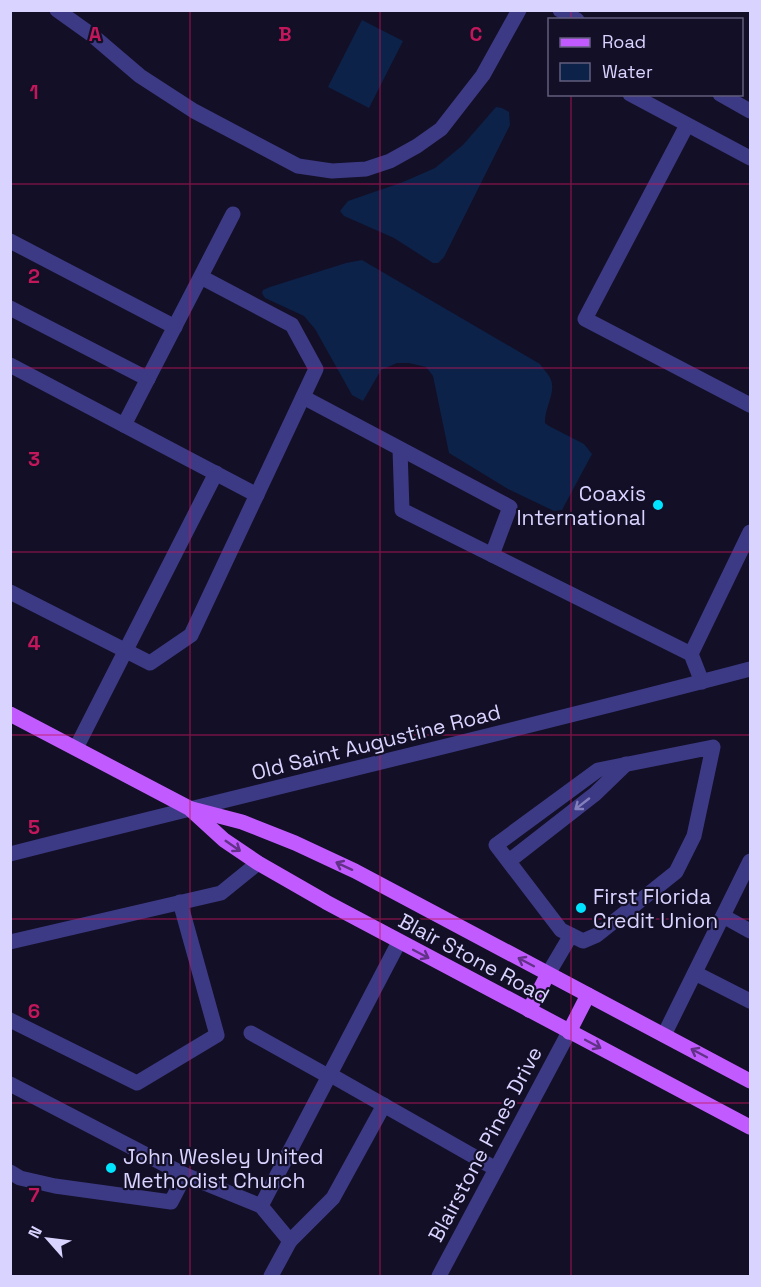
<svg xmlns="http://www.w3.org/2000/svg" width="761" height="1287" font-family="'Space Grotesk',sans-serif">
<rect width="100%" height="100%" fill="#130f26"/>
<g fill="#0c2248">
<path d="M362,20l41,21 -34,67 -41,-21z"/>
<path d="M496,107l6,1 7,4 1,13 -66,132 -6,6h-5l-39,-25 -50,-22 -4,-5 8,-10 55,-19 32,-14 28,-23z"/>
<path d="M362,260l178,104c3,5 9,10 11,16 5,13 -7,29 -6,43l4,3 35,18 8,10 -30,56 -8,1 -46,-22 -59,-36 -16,-77 -7,-9 -17,-4h-12l-16,7 -18,31 -11,-6 -37,-66 -11,-13 -39,-18 -3,-5 1,-3 7,-3 76,-24z"/>
</g>
<g fill="none" stroke-linecap="round" stroke-linejoin="round">
<g stroke="#3d3a85" stroke-width="15">
<path d="M57,10l35,25 48,41 54,35 104,55 34,5 34,-2 24,-8 27,-15 24,-17 42,-54 36,-65"/>
<path d="M560,10l17,10"/>
<path d="M630,94l120,64"/>
<path d="M720,94l30,17"/>
<path d="M687,125l-102,194 165,86"/>
<path d="M10,241l165,86"/>
<path d="M10,308l138,71"/>
<path d="M10,365l247,130"/>
<path d="M303,397l207,110 -18,48"/>
<path d="M124,425l109,-211"/>
<path d="M400,449l2,61 289,144 11,28"/>
<path d="M10,592l140,71 41,-28 125,-266 -24,-44 -91,-48"/>
<path d="M691,654l59,-122"/>
<path d="M713,747l-19,89 -18,36 -79,63 -14,6 -22,-11 -65,-85 102,-75z"/>
<path d="M76,748l140,-275"/>
<path d="M10,854c247,-63 494,-120 740,-185"/>
<path d="M509,861l86,-67 31,-30"/>
<path d="M723,916l27,15"/>
<path d="M10,942l211,-49 37,-30"/>
<path d="M695,973l55,28"/>
<path d="M548,974l23,-39"/>
<path d="M10,1020l127,63 80,-48 -37,-133"/>
<path d="M251,1033l77,43"/>
<path d="M664,1035l86,-174"/>
<path d="M329,1074l167,95"/>
<path d="M10,1084l175,91 -14,27 -116,-16 -35,-8 -10,-6"/>
<path d="M185,1175l76,31 29,35"/>
<path d="M261,1206l138,-264"/>
<path d="M271,1276l19,-35 43,-43 51,-93"/>
<path d="M439,1276l130,-244"/>
</g>
<g stroke="#c25bff" stroke-width="15">
<path d="M10,714l179,94 35,32 34,23 68,39 424,225"/>
<path d="M192,809l50,13 53,21 60,28 395,210"/>
<path d="M529,1010l19,-36"/>
<path d="M569,1032l19,-37"/>
</g>
</g>
<defs><path id="oneway-shaft" d="M-6 0H5M1.5-3L5.5 0L1.5 3" fill="none" stroke-width="1.6" stroke-linecap="round" stroke-linejoin="round" transform="scale(1.5)"/></defs>
<use stroke="#837fbc" href="#oneway-shaft" transform="translate(582 804) rotate(142)"/>
<g stroke="#623188">
<use href="#oneway-shaft" transform="translate(233 846) rotate(35)"/>
<use href="#oneway-shaft" transform="translate(344 866) rotate(-155)"/>
<use href="#oneway-shaft" transform="translate(421 954) rotate(28)"/>
<use href="#oneway-shaft" transform="translate(526 962) rotate(-152)"/>
<use href="#oneway-shaft" transform="translate(593 1044) rotate(28)"/>
<use href="#oneway-shaft" transform="translate(699 1053) rotate(-152)"/>
</g>
<path fill="none" stroke="#c2185b" stroke-width="1.5" stroke-opacity="0.55" d="M190,10v1266M380,10v1266M571,10v10M571,94v1182M10,184h740M10,368h740M10,552h740M10,735h740M10,919h740M10,1103h740"/>
<g fill="#00e5ff" stroke="#130f26" stroke-width="2">
<circle cx="658" cy="505" r="6"/>
<circle cx="581" cy="908" r="6"/>
<circle cx="111" cy="1168" r="6"/>
</g>
<g text-anchor="middle" dominant-baseline="central" stroke-width="4.5" stroke-linejoin="round" paint-order="stroke">
<g font-size="21" fill="#d9d4ff" stroke="#130f26" text-anchor="start">
<text x="646" y="493" text-anchor="end">Coaxis<tspan x="646" dy="24">International</tspan></text>
<text x="593" y="896">First Florida<tspan x="593" dy="24">Credit Union</tspan></text>
<text x="123" y="1156">John Wesley United<tspan x="123" dy="24">Methodist Church</tspan></text>
</g>
<g font-size="21" fill="#d9d4ff" stroke="#130f26">
<text transform="translate(376 742) rotate(-14)">Old Saint Augustine Road</text>
<text transform="translate(474 958) rotate(28)">Blair Stone Road</text>
<text transform="translate(485 1144) rotate(-62)">Blairstone Pines Drive</text>
</g>
</g>
<g font-size="20" text-anchor="middle" font-weight="bold" fill="#c2185b" stroke="#130f26" stroke-width="4.5" stroke-linejoin="round" paint-order="stroke">
<text x="95" y="41">A</text>
<text x="285" y="41">B</text>
<text x="476" y="41">C</text>
<text x="34" y="99">1</text>
<text x="34" y="283">2</text>
<text x="34" y="466">3</text>
<text x="34" y="650">4</text>
<text x="34" y="834">5</text>
<text x="34" y="1018">6</text>
<text x="34" y="1202">7</text>
</g>
<rect width="761" height="1287" fill="none" stroke="#d9d4ff" stroke-width="24"/>
<rect x="548" y="18" width="195" height="78" fill="#130f26" stroke="#625e7d" stroke-width="1.5"/>
<rect x="560" y="38" width="30" height="9" fill="#c25bff" stroke="#625e7d" stroke-width="1.5"/>
<text x="602" y="48" font-size="18" fill="#d9d4ff">Road</text>
<rect x="560" y="63" width="30" height="18" fill="#0c2248" stroke="#625e7d" stroke-width="1.5"/>
<text x="602" y="78" font-size="18" fill="#d9d4ff">Water</text>
<g transform="translate(48 1239) rotate(298)" stroke="#130f26" stroke-width="4.5" paint-order="stroke">
<path d="M0-4.5L10 22L0 15L-10 22Z" fill="#d9d4ff"/>
<text y="-9" font-size="16" font-weight="bold" text-anchor="middle" fill="#d9d4ff">N</text>
</g>
</svg>
